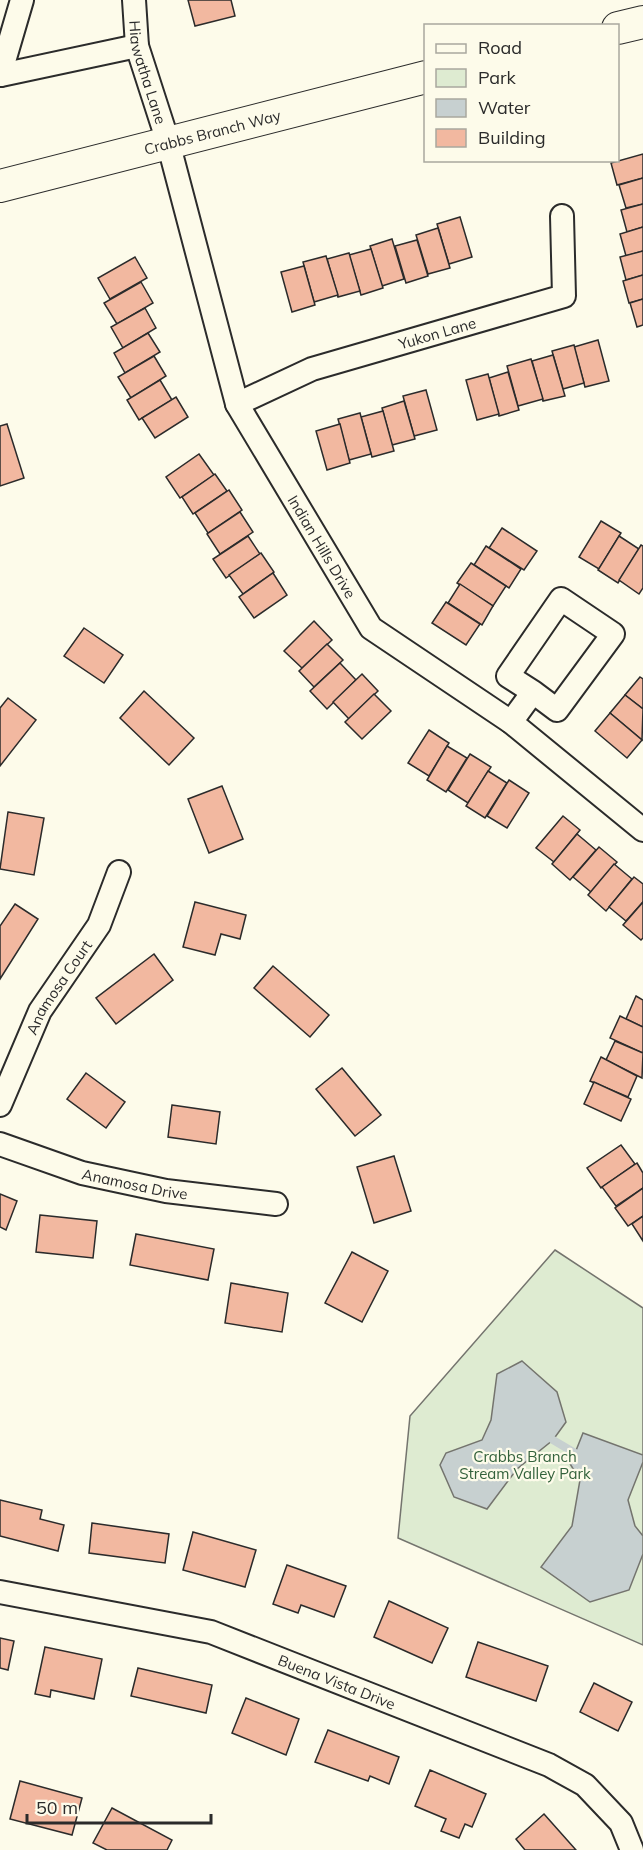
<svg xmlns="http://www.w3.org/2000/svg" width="643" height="1850" font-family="Mulish,sans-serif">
<rect width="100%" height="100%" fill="#fdfbea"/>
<path fill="#deebd1" stroke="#74746e" stroke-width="1.5" d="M555,1250l88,58v337l-245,-107 12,-122z"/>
<g fill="#c7d0d0" stroke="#74746e" stroke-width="1.5">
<path d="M522,1361l35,31 9,30 -13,18 -36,29 -30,40 -33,-12 -14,-32 6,-12 36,-13 9,-20 6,-46z"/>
<path d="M583,1433l60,22v7l-15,38 7,26 8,10v18l-14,36 -39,12 -49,-35 31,-41 8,-46 -13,-21 8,-6z"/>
</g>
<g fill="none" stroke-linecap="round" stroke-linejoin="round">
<path stroke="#c7d0d0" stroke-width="8" d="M553,1440l22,13"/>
</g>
<g fill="#f2b8a0" stroke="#2b2b2b" stroke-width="1.5">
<path d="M188,0h43l4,16 -40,10z"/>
<path d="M643,154v24l-26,7 -6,-22z"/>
<path d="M643,178v26l-17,4 -7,-23z"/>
<path d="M643,204v23l-16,5 -6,-22z"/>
<path d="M460,217l12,40 -23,7 -12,-40z"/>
<path d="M643,227v24l-17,5 -6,-22z"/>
<path d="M438,228l12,40 -22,6 -12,-39z"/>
<path d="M392,239l12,40 -22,7 -12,-40z"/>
<path d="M417,240l11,36 -22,7 -11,-37z"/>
<path d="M371,249l12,39 -22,7 -12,-40z"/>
<path d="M643,251v24l-17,5 -6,-23z"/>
<path d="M349,253l11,38 -22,6 -11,-38z"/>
<path d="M326,256l12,39 -24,7 -11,-40z"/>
<path d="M135,257l12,21 -37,21 -12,-21z"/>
<path d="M304,266l11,39 -23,7 -11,-40z"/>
<path d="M643,275v24l-14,4 -6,-22z"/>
<path d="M141,282l12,21 -36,21 -13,-21z"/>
<path d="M643,299v26l-6,2 -7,-24z"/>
<path d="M145,308l11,20 -33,20 -12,-21z"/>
<path d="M148,333l12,19 -35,21 -11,-20z"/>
<path d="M598,340l11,41 -24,6 -11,-40z"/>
<path d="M574,345l10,38 -21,6 -11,-38z"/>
<path d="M553,355l12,41 -22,5 -11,-40z"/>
<path d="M154,356l12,20 -35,22 -13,-21z"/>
<path d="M531,359l12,40 -25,7 -11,-40z"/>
<path d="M508,372l11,38 -20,6 -10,-38z"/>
<path d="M488,374l11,40 -22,6 -11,-40z"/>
<path d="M160,380l12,20 -33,20 -12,-20z"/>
<path d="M426,390l11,40 -23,6 -11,-40z"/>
<path d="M176,397l12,20 -33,21 -13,-20z"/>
<path d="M404,401l11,38 -23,6 -10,-37z"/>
<path d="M383,411l11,40 -22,6 -11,-40z"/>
<path d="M360,413l11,41 -22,6 -11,-41z"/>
<path d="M7,424l17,54 -24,8v-60z"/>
<path d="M340,424l10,39 -23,7 -11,-39z"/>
<path d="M199,454l15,21 -34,23 -14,-21z"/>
<path d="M215,474l12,17 -34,23 -11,-17z"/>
<path d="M229,490l13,20 -34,23 -13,-20z"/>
<path d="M240,512l13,20 -33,22 -13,-20z"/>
<path d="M601,521l20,12 -22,36 -20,-12z"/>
<path d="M502,528l35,23 -13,19 -35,-22z"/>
<path d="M248,536l12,18 -34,24 -13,-19z"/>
<path d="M619,536l20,13 -21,34 -20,-13z"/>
<path d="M641,545l2,1v42l-4,6 -20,-14z"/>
<path d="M486,546l35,23 -12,19 -35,-23z"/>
<path d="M261,553l13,19 -31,22 -14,-19z"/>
<path d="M471,563l35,23 -13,20 -36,-23z"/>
<path d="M273,573l14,22 -33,23 -15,-21z"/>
<path d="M460,584l33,22 -11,19 -34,-22z"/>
<path d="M446,602l34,22 -14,21 -34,-22z"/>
<path d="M314,621l18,19 -30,28 -18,-17z"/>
<path d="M84,628l39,27 -19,28 -40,-27z"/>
<path d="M327,644l16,16 -29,27 -15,-16z"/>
<path d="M340,663l16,17 -29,29 -17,-18z"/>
<path d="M362,674l16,17 -29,28 -16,-17z"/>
<path d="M640,677l3,2v30l-18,-14z"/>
<path d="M144,691l50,47 -25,27 -49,-47z"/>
<path d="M374,694l17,17 -29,28 -17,-17z"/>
<path d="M625,695l18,14 -1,31 -32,-27z"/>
<path d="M8,698l28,22 -36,46v-58z"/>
<path d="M610,713l32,27 -15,18 -32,-27z"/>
<path d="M429,730l20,13 -20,33 -21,-13z"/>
<path d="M447,746l20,12 -21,34 -19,-12z"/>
<path d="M470,754l21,13 -23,36 -20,-13z"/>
<path d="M488,771l19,12 -22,35 -19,-12z"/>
<path d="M509,780l20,13 -22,35 -20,-12z"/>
<path d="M222,786l21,53 -34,14 -21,-54z"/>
<path d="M8,812l36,6 -10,57 -34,-6z"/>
<path d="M563,816l17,14 -26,32 -18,-14z"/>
<path d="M577,834l19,16 -26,30 -18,-16z"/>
<path d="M599,847l18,15 -26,30 -18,-15z"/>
<path d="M614,864l18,15 -26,32 -18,-16z"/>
<path d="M634,877l9,7v18l-17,19 -17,-14z"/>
<path d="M195,902l51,13 -6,24 -19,-5 -6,21 -32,-8z"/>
<path d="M643,902v36l-2,2 -18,-15z"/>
<path d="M15,904l23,15 -38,60v-53z"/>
<path d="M154,954l19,26 -57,44 -20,-26z"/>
<path d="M273,966l56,49 -19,22 -56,-49z"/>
<path d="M636,996l7,4v27l-17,-8z"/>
<path d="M620,1016l23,11v26l-33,-15z"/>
<path d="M615,1041l28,12 -1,25 -36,-18z"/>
<path d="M601,1057l36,19 -9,21 -38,-16z"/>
<path d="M342,1068l39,47 -26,21 -39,-47z"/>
<path d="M86,1073l39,29 -19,26 -39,-29z"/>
<path d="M594,1082l37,17 -10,22 -37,-17z"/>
<path d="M172,1105l48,7 -4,32 -48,-7z"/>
<path d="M621,1145l14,19 -34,24 -14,-20z"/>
<path d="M394,1156l17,55 -37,12 -17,-56z"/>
<path d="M637,1163l6,10v15l-27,18 -14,-19z"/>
<path d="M643,1188v28l-15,10 -13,-18z"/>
<path d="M0,1194l17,7 -11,29 -6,-3z"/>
<path d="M40,1215l57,6 -4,37 -57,-6z"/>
<path d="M643,1216v25l-11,-17z"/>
<path d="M136,1234l78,15 -6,31 -78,-15z"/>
<path d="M352,1252l36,19 -26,51 -37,-19z"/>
<path d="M231,1283l57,10 -6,39 -57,-9z"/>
<path d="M0,1500l42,10 -2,9 24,6 -6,26 -58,-15z"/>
<path d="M92,1523l77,11 -4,29 -76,-10z"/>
<path d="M193,1532l63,18 -11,37 -62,-17z"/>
<path d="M287,1565l59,21 -12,31 -33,-12 -3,8 -25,-9z"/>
<path d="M389,1601l59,27 -16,35 -58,-26z"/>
<path d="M0,1638l14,3 -6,29 -8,-2z"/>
<path d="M478,1642l70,24 -12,35 -70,-24z"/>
<path d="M45,1647l57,12 -8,40 -43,-9 -1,7 -15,-3z"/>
<path d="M138,1668l74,17 -6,28 -75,-17z"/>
<path d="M594,1683l38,19 -14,29 -38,-19z"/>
<path d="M246,1698l53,21 -13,36 -54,-22z"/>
<path d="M328,1730l71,27 -10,27 -19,-8 -2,5 -53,-19z"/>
<path d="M430,1770l56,24 -14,33 -7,-3 -6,14 -18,-7 5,-12 -31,-13z"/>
<path d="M20,1781l62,17 -10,37 -62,-16z"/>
<path d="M112,1808l60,32 -5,10h-60l-14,-7z"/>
<path d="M544,1814l32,36h-51l-9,-11z"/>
</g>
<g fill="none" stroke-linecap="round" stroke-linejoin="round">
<g stroke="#2b2b2b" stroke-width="26">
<g id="street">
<path id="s1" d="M134,0l3,46 31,96 69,262 134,224 140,94 132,108"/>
<path d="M0,75l22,-75"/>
<path d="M1,75l136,-29"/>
<path id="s2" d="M237,404l75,-35 252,-73 -2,-80"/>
<path d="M511,722l22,-30 24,18 56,-76 -52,-35 -53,77 25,16"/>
<path id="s3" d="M0,1105l40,-94 59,-86 20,-53"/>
<path id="s4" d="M0,1144l82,29 84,18 110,13"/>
<path id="s5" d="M0,1592l211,40 338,133 36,20 36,38 11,27"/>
</g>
</g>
<g stroke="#2b2b2b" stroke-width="34">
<g id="secondary">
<path d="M618,28l25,-6"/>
<path id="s6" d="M0,186l426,-109"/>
</g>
</g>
<use href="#street" stroke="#fdfbea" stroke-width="22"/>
<use href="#secondary" stroke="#fdfbea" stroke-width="32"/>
</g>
<g text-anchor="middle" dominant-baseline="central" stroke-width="4.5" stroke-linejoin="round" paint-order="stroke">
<g font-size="15" fill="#2b2b2b" stroke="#fdfbea">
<text stroke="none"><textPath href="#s1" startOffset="74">Hiawatha Lane</textPath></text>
<text stroke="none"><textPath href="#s6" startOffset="219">Crabbs Branch Way</textPath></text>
<text stroke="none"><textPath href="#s2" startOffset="213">Yukon Lane</textPath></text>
<text stroke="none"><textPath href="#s1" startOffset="584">Indian Hills Drive</textPath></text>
<text stroke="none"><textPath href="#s3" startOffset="132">Anamosa Court</textPath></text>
<text stroke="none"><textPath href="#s4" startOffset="141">Anamosa Drive</textPath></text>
<text stroke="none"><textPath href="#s5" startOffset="350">Buena Vista Drive</textPath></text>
</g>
<g font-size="15" fill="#34623c" stroke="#fdfbea">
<text x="525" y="1456">Crabbs Branch<tspan x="525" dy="17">Stream Valley Park</tspan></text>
</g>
</g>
<rect x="424" y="24" width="195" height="138" fill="#fdfbea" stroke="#a9a89e" stroke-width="1.5"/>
<rect x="436" y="44" width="30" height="9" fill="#fdfbea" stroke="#a9a89e" stroke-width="1.5"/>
<text x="478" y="54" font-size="18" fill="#2b2b2b">Road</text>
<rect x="436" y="69" width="30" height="18" fill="#deebd1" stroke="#a9a89e" stroke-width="1.5"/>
<text x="478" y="84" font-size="18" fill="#2b2b2b">Park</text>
<rect x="436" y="99" width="30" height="18" fill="#c7d0d0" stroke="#a9a89e" stroke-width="1.5"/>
<text x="478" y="114" font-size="18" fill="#2b2b2b">Water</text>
<rect x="436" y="129" width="30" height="18" fill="#f2b8a0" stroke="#a9a89e" stroke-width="1.5"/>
<text x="478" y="144" font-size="18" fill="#2b2b2b">Building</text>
<path d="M27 1814v9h184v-9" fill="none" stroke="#2b2b2b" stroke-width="3"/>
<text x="36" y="1814" font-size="18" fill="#2b2b2b" stroke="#fdfbea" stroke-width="4.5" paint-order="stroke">50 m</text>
</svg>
